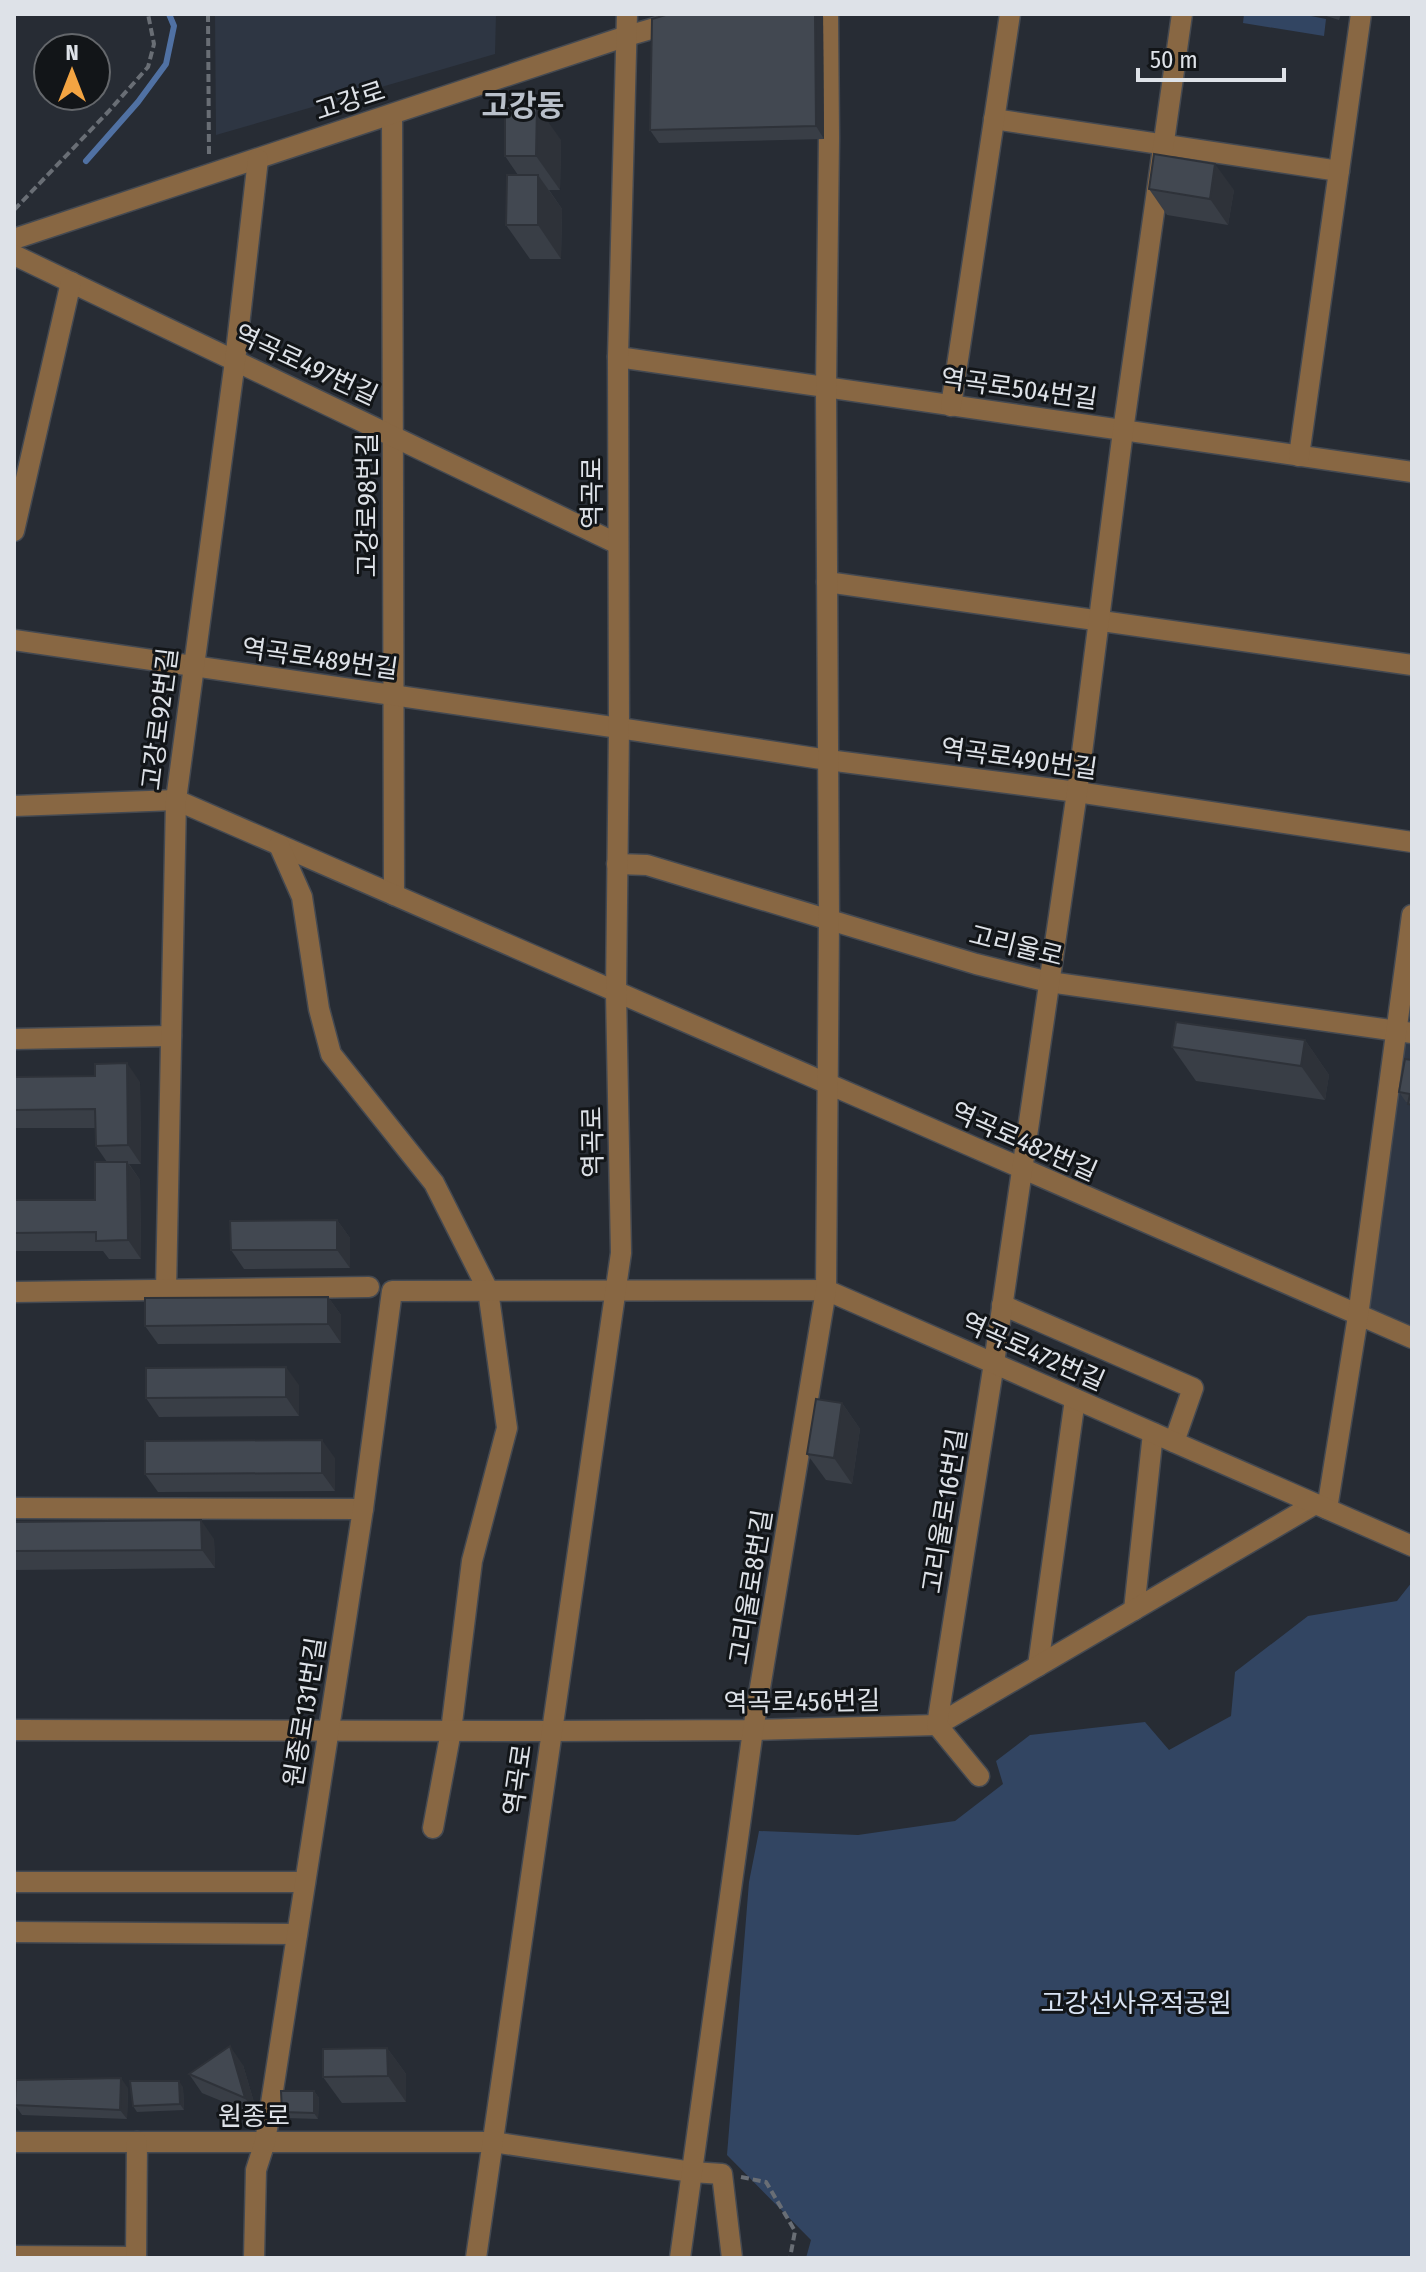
<svg xmlns="http://www.w3.org/2000/svg" width="1426" height="2272" font-family="'Fira Sans Condensed','Noto Sans KR',sans-serif">
<rect width="100%" height="100%" fill="#272c34"/>
<g fill="#2e3643">
<path d="M215,14h281l-1,40 -279,81z"/>
<path d="M1400,1038l12,2v290l-47,-20z"/>
</g>
<g fill="#324562">
<path d="M1244,14h66l1,2 15,3 -2,17 -81,-13z"/>
<path d="M1412,1582v676h-606l5,-18 -84,-85 22,-273 10,-51 99,4 97,-14 48,-37 -7,-23 34,-26 115,-13 24,28 62,-34 4,-44 73,-56 89,-15z"/>
</g>
<g fill="none" stroke-linecap="round" stroke-linejoin="round">
<path stroke="#5071a3" stroke-width="6" d="M86,161l52,-59 28,-38 8,-38 -5,-12"/>
<g stroke="#444951" stroke-width="23">
<g id="minor">
<path d="M392,115l2,780"/>
<path d="M994,119l345,52"/>
<path d="M14,239l613,-203 76,-22"/>
<path d="M14,255l604,289"/>
<path d="M618,357l794,115"/>
<path d="M951,406l59,-392"/>
<path d="M1299,456l62,-442"/>
<path d="M14,531l57,-249"/>
<path d="M827,582l585,83"/>
<path d="M14,640l605,88 209,32 249,32 335,50"/>
<path d="M14,806l162,-6 1236,538"/>
<path d="M279,845l23,52 17,112 12,45 103,129 54,107 19,138 -35,133 -21,170 -18,97"/>
<path d="M617,864l30,1 329,99 73,18 363,51"/>
<path d="M14,1039l157,-3"/>
<path d="M166,1290l10,-490 59,-439 23,-202"/>
<path d="M14,1292l355,-5"/>
<path d="M1002,1305l191,83 -19,54"/>
<path d="M14,1508l349,1"/>
<path d="M1327,1509l31,-193 54,-401"/>
<path d="M1134,1610l19,-177"/>
<path d="M1038,1666l37,-267"/>
<path d="M14,1730l537,1 202,-1 184,-5 378,-221"/>
<path d="M979,1776l-42,-51 57,-362 83,-571 46,-361 59,-417"/>
<path d="M14,1882h291"/>
<path d="M14,1932l283,2"/>
<path d="M14,2142h479l199,30 30,2 10,84"/>
<path d="M14,2256l122,1"/>
<path d="M136,2258l1,-116"/>
<path d="M254,2258l2,-88 9,-28 98,-633 29,-218 434,-1 586,256"/>
<path d="M476,2258l145,-1005 -5,-261 3,-264 -1,-371 9,-343"/>
<path d="M680,2258l73,-528 73,-440 3,-369 -3,-533 3,-250 -1,-124"/>
</g>
</g>
<g stroke="#696e75" stroke-width="4" stroke-dasharray="8 4" stroke-linecap="butt">
<path d="M208,14l1,142"/>
<path d="M14,210l95,-99 39,-44 6,-23 -6,-30"/>
<path d="M741,2177l25,5 29,49 -5,27"/>
</g>
<use href="#minor" stroke="#886743" stroke-width="20"/>
</g>
<g fill="#393e46">
<path d="M823,14l1,125 -165,4 -9,-13z"/>
<path d="M1320,14h21l-2,6z"/>
<path d="M561,140l-1,50h-11l13,19 -1,50h-31l-24,-34 12,-50 -13,-19z"/>
<path d="M1149,189l85,1 -6,35 -61,-10z"/>
<path d="M1305,1040l24,35 -4,25 -129,-19 -24,-34z"/>
<path d="M1412,1060v49l-3,-7h-3l-7,-10z"/>
<path d="M14,1077l126,5 1,82h-12l11,16 1,79h-32l-6,-8h-89v-51h81l12,-38 -11,-16v-18h-82z"/>
<path d="M337,1220l13,18v30l-106,1 -13,-19z"/>
<path d="M328,1297l13,18v28l-183,1 -13,-18z"/>
<path d="M299,1385v31l-140,1 -13,-19z"/>
<path d="M842,1403l18,26 -8,55 -26,-4 -19,-26z"/>
<path d="M335,1458v33l-177,1 -13,-18z"/>
<path d="M14,1522l200,17 1,29 -201,2z"/>
<path d="M387,2048l19,26v28l-64,1 -19,-26z"/>
<path d="M243,2065l15,51 -56,-23 -13,-19z"/>
<path d="M183,2087l1,23 -47,2 -4,-6z"/>
<path d="M128,2088l-1,31 -105,-4 -7,-10z"/>
<path d="M314,2091l5,7 -1,21 -32,-1 -4,-6z"/>
</g>
<g fill="#2e3239">
<path d="M815,14h8l1,125 -8,-13z"/>
<path d="M537,106l24,34 -1,50 -24,-34z"/>
<path d="M1215,164l19,26 -6,35 -18,-26z"/>
<path d="M538,175l24,34 -1,50 -23,-34z"/>
<path d="M1305,1040l24,35 -4,25 -24,-34z"/>
<path d="M127,1063l13,19 1,82 -13,-19z"/>
<path d="M127,1162l13,18 1,79 -13,-19z"/>
<path d="M337,1220l13,18v30l-13,-18z"/>
<path d="M328,1297l13,18v28l-13,-19z"/>
<path d="M286,1367l13,18v31l-13,-19z"/>
<path d="M842,1403l18,26 -8,55 -18,-26z"/>
<path d="M322,1440l13,18v33l-13,-18z"/>
<path d="M201,1520l13,19 1,29 -13,-18z"/>
<path d="M230,2046l13,19 15,51 -13,-18z"/>
<path d="M387,2048l19,26v28l-18,-26z"/>
<path d="M121,2078l7,10 -1,31 -7,-9z"/>
<path d="M179,2081l4,6 1,23 -4,-6z"/>
<path d="M314,2091l5,7 -1,21 -4,-6z"/>
</g>
<g fill="#424851" stroke="#2e3239" stroke-width="2">
<path d="M669,14h146l1,112 -166,4 2,-111z"/>
<path d="M505,106h32l-1,50h-31z"/>
<path d="M1154,154l61,10 -5,35 -61,-10z"/>
<path d="M507,175h31v50h-32z"/>
<path d="M1176,1022l129,18 -4,26 -129,-19z"/>
<path d="M1405,1059l7,1v45l-4,-1 2,-10 -11,-2z"/>
<path d="M127,1063l1,82 -32,1 -1,-37 -81,1v-33l81,-1v-12z"/>
<path d="M95,1162h32l1,78 -32,1v-9l-82,1v-33h81z"/>
<path d="M337,1220v30h-106l-1,-29z"/>
<path d="M328,1297v27l-183,2v-28z"/>
<path d="M286,1367v30l-140,1v-30z"/>
<path d="M816,1399l26,4 -8,55 -27,-4z"/>
<path d="M322,1440v33l-177,1v-33z"/>
<path d="M201,1520l1,30 -188,1v-29z"/>
<path d="M230,2046l15,52 -56,-24z"/>
<path d="M387,2048l1,28 -65,1v-28z"/>
<path d="M121,2078l-1,32 -105,-5 1,-25z"/>
<path d="M130,2081h49l1,23 -47,2z"/>
<path d="M281,2091h33v22l-32,-1z"/>
</g>
<g text-anchor="middle" dominant-baseline="central" stroke-width="6" stroke-linejoin="round" paint-order="stroke">
<g font-size="26" fill="#dee2e8" stroke="#121518">
<text transform="translate(350 101) rotate(-18)">고강로</text>
<text transform="translate(306 365) rotate(25)">역곡로497번길</text>
<text transform="translate(1019 389) rotate(8)">역곡로504번길</text>
<text transform="translate(592 493) rotate(-90)">역곡로</text>
<text transform="translate(367 505) rotate(-90)">고강로98번길</text>
<text transform="translate(320 659) rotate(8)">역곡로489번길</text>
<text transform="translate(160 719) rotate(-83)">고강로92번길</text>
<text transform="translate(1019 759) rotate(8)">역곡로490번길</text>
<text transform="translate(1016 946) rotate(14)">고리울로</text>
<text transform="translate(593 1142) rotate(-91)">역곡로</text>
<text transform="translate(1024 1142) rotate(24)">역곡로482번길</text>
<text transform="translate(1033 1352) rotate(24)">역곡로472번길</text>
<text transform="translate(945 1511) rotate(-81)">고리울로16번길</text>
<text transform="translate(751 1587) rotate(-81)">고리울로8번길</text>
<text transform="translate(802 1702) rotate(-1)">역곡로456번길</text>
<text transform="translate(305 1712) rotate(-81)">원종로131번길</text>
<text transform="translate(518 1780) rotate(-82)">역곡로</text>
<text x="254" y="2116">원종로</text>
</g>
<g font-size="26" fill="#d9e3f3" stroke="#121518">
<text x="1136" y="2003">고강선사유적공원</text>
</g>
<g font-size="30" font-weight="bold" fill="#b9c0ca" stroke="#121518">
<text x="523" y="106">고강동</text>
</g>
</g>
<rect width="1426" height="2272" fill="none" stroke="#dee2e8" stroke-width="32"/>
<g transform="translate(72 72)"><circle r="38" fill="#121518" stroke="#64676b" stroke-width="2"/>
<path d="M0-6L14 30L0 20L-14 30Z" fill="#f3a442"/>
<text y="-12" font-size="22" font-weight="bold" text-anchor="middle" fill="#dee2e8">N</text>
</g>
<path d="M1138 68v12h146v-12" fill="none" stroke="#dee2e8" stroke-width="4"/>
<text x="1150" y="68" font-size="24" fill="#dee2e8" stroke="#121518" stroke-width="6" paint-order="stroke">50 m</text>
</svg>
